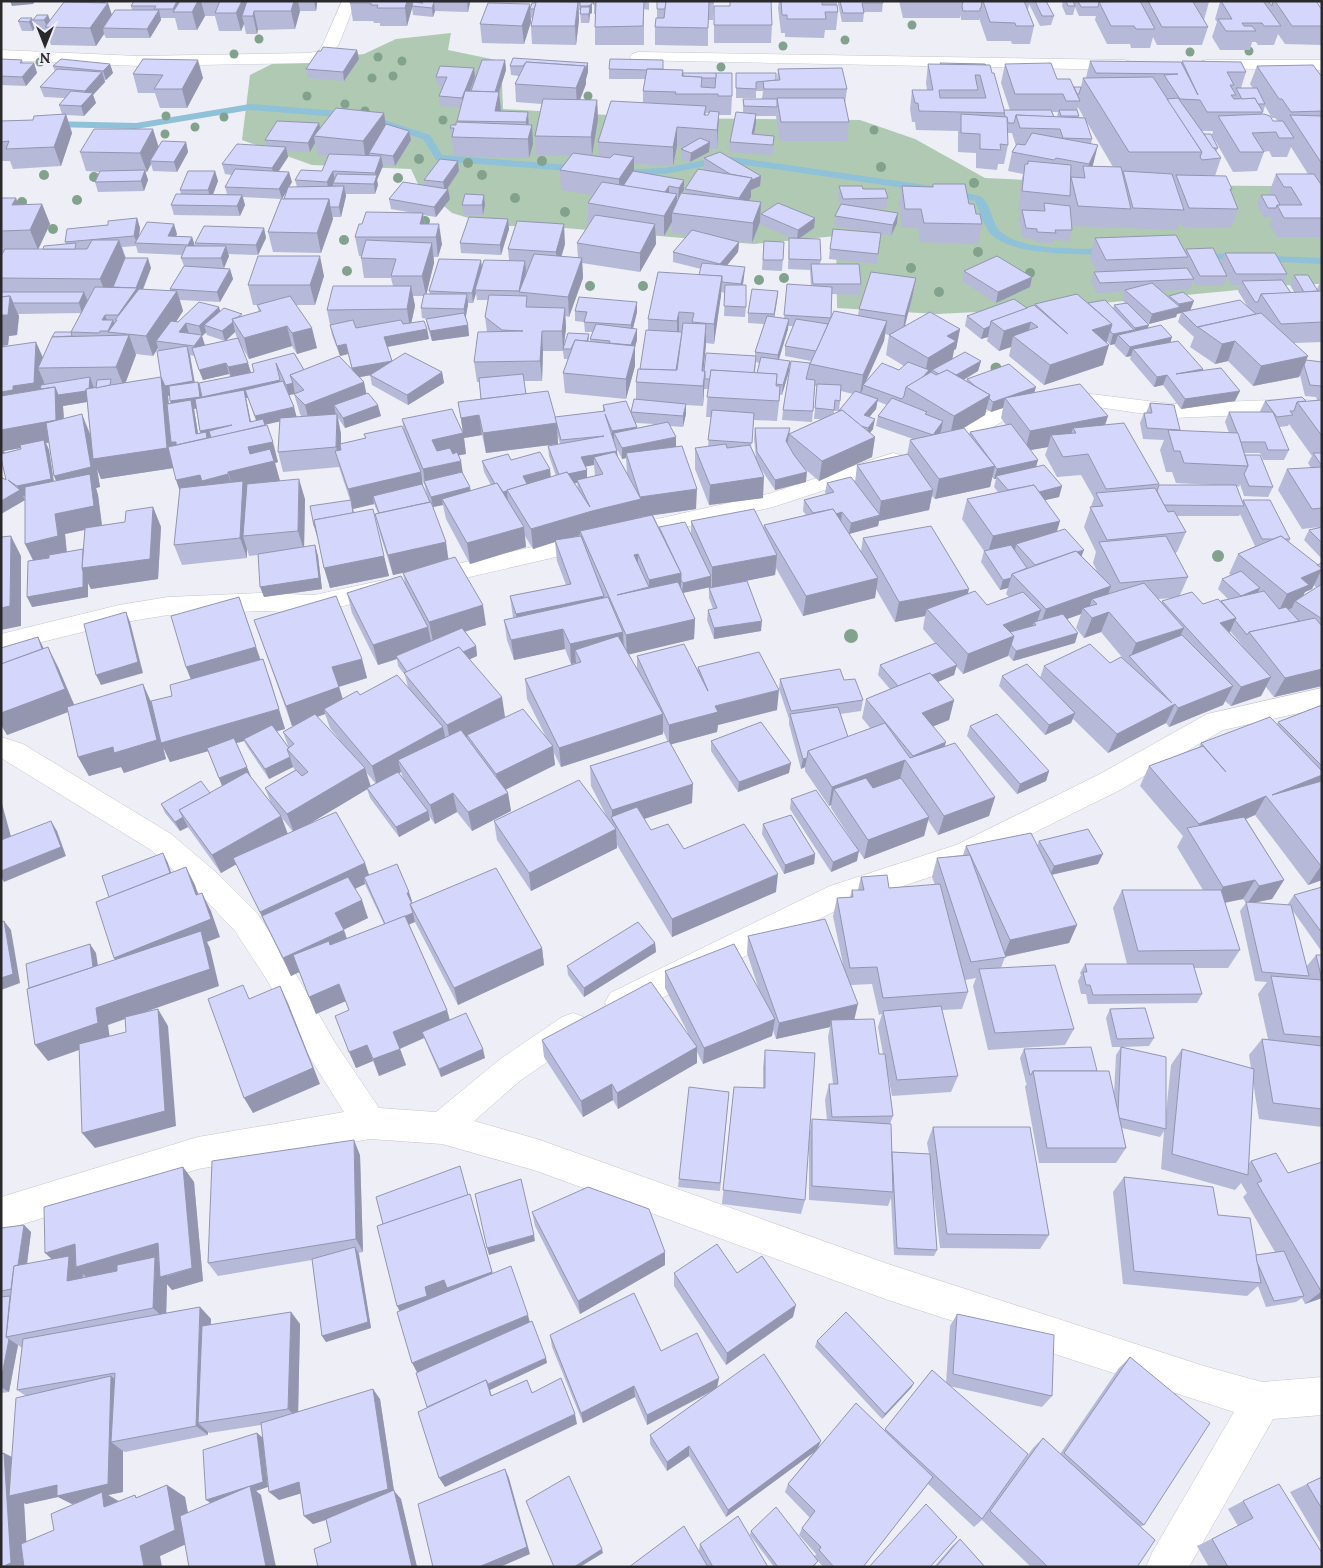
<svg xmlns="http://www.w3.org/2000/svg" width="1323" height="1568" font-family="Lora,serif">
<rect width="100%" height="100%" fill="#eeeef7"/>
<path fill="#afc9b3" d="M451,33l-3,17 53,11 2,48 158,9 199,2 55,19 70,39 143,7 149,1 45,6v92h-22l-260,25 -103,5 -100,-6 -1,-72 -82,8 -213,-18h-46l-43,-13 -34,-29 -7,-15 -99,-4 -70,-25 8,-65 24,-12 90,-9 32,-15z"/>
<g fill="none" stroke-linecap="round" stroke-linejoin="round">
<g fill="#8fc1d9" fill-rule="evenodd">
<path d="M250,104l113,9 67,22 12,20 140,11 5,3 -5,3 -143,-11 -3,-1 -13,-21 -61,-20 -112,-9 -114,19 -86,-2 -5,-3 5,-3 86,2z"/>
<path d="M725,156l207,30 47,10c12,4 12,28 22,36 23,20 80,16 110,17l5,3 -5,3c-30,-1 -95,1 -118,-19 -9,-8 -13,-24 -18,-35l-43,-9 -207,-30 -60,12 -45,2 -5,-3 5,-3 45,-2z"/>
<path d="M1199,253l123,5v6l-127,-6 -1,-2z"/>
</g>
<g stroke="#c4c5cd" stroke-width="1">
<g id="minor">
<path d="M342,1h14l-17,43 -10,13 -20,6 -171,3 -137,-6v-10l137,6 171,-3 10,-2 4,-7z"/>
<path d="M638,52l487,8 6,2 2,3 -2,3 -6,2 -493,-10 -2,-3 2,-3z"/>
<path d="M1206,60h116v10l-122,-2 -2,-3 2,-3z"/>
<path d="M1091,394l81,10 126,-5 24,3v14l-24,-3 -126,5 -81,-12 -52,3 -27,7 -38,22 -33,13 -8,2 -8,-2 -3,-5 3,-5 33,-13 39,-22 42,-9z"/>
<path d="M893,453l8,2 3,5 -3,5 -128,42 -347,80 -9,-2 -3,-6 3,-6 9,-2 342,-77z"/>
<path d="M384,580l9,2 3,6 -3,6 -79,19 -53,-2 -93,4 -49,8 -118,29v-18l118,-29 49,-8 93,-4 53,2z"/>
<path d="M1322,688v20l-99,22 -103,60 -145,72 -126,42 -217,109 -11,4 -11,-4 -5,-10 5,-10 220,-107 126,-41 144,-71 107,-60z"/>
<path d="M1,737l22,7 148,90 46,39 40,40 32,49 45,79 45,67 57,4 63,-52 63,-43 11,-4 11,4 5,10 -5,10 -63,43 -47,41 63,18 351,125 316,102 58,16 60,-5v38l-49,4 -84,148h-43l6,-14 82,-141 -346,-112 -351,-129 -95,-27 -72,-5 -172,30 -197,62v-34l197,-60 146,-25 -32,-51 -45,-81 -32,-49 -38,-40 -46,-41 -150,-92z"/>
</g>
</g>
<use href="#minor" fill="#fff" fill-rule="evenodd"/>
</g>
<g fill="#83a28e">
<circle cx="912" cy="25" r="4.5"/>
<circle cx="259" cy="39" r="4.5"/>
<circle cx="845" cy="40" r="4.5"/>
<circle cx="783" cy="46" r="4.5"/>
<circle cx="1249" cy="51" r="4.5"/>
<circle cx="1190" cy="52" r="4.5"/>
<circle cx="234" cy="54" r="4.5"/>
<circle cx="378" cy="57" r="4.5"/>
<circle cx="402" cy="61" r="4.5"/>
<circle cx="40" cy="62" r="4.5"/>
<circle cx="721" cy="67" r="4.5"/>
<circle cx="393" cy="76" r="4.5"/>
<circle cx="372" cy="78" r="4.5"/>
<circle cx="307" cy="96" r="4.5"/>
<circle cx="588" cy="96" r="4.5"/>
<circle cx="345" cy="104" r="4.5"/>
<circle cx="365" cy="111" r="4.5"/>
<circle cx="166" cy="116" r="4.5"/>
<circle cx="224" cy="117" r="4.5"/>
<circle cx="443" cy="120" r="4.5"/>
<circle cx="195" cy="127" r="4.5"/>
<circle cx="874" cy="130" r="4.5"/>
<circle cx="165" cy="134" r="4.5"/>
<circle cx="419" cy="159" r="5"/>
<circle cx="542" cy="161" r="5"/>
<circle cx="468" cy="163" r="5"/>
<circle cx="881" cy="167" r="5"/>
<circle cx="44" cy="175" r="5"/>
<circle cx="482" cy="175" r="5"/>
<circle cx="94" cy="177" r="5"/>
<circle cx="398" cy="178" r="5"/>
<circle cx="974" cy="183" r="5"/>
<circle cx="515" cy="198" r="5"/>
<circle cx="77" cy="200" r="5"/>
<circle cx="22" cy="202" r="5"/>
<circle cx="565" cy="212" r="5"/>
<circle cx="425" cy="221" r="5"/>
<circle cx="53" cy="229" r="5"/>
<circle cx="344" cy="240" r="5"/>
<circle cx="978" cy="252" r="5"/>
<circle cx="911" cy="268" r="5"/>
<circle cx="347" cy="271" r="5"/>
<circle cx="1030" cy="273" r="5"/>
<circle cx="784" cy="278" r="5"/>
<circle cx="759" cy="280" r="5"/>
<circle cx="590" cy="286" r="5"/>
<circle cx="643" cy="286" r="5"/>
<circle cx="939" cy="292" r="5"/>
<circle cx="996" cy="368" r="5.5"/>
<circle cx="1218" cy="556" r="6"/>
<circle cx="851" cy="636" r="7"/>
</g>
<g fill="#b6b9d8" fill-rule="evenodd">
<path d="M35,1h89l-1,1h-18l7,13 20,-5 -1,-4 3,-5h183v3l-1,7h-16l-5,18 -37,1 -1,4h-11l-2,-10 -3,7h-22l-4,-15h-10l-8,14h-19l-3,-12h-14v2l-11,18h-44l-2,-4 -8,12 -45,-1 -5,-15h-10l-3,-10 15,-5 2,5 18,-18z"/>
<path d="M350,1h62l1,4 1,-4h58h-2l-2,11 -33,-1 -2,6 -20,-2 -1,-8 -5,19h-27v-3h-6l-1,-2h-20l-3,-18z"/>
<rect x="500" y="1" width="34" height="1"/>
<path d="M540,1h52v12l-2,1 -1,9h-8l-1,-13h-1v10l-3,25 -44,-1 -1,-18 2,-8h-2l-1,-9z"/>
<path d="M594,1h55v9l-5,-1v36h-49v-31h-1z"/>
<path d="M657,1h57l-1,19h-5v26l-53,-1v-18l2,-9z"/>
<path d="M730,1l42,24 -1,18h-57v-37h16z"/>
<path d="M779,1h58l1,11 -2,18h-11l-1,8 -39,-1v-4h-4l-3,-25z"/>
<path d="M838,1h45l-1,11h-18l-1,10h-21l-4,-18z"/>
<path d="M899,1h131l-2,8h-1l7,17 -4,18h-18l-1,-3h-24l-8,-23v2h-18v-5l-1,3h-57z"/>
<path d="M1030,1h16l8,15 -3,9 -11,1 -11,-22z"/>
<path d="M1063,1h10l1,2v-2h242l6,9v35l-37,-1 -7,-10 -4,11h-16l-2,-3h-4l-2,8h-30l-8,-13 5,-15 -2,-3 5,-17h-11l-5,18 4,7 -6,18h-45l-4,-8 -3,11h-19l-1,-4h-23l-12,-24 1,-4h-17l-4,-9 -2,8h-7l-4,-9z"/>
<path d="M1318,1h4v7z"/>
<path d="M530,4l1,18 -7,22 -42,-1 -2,-19z"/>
<path d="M32,18l3,9 -2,4h-11l-4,-10z"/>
<path d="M357,50l2,9 -15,22 -36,-3 -2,-9z"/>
<path d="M1,59l21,1 1,3h11l3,10 -11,13 -25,-1z"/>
<path d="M143,59l60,19 -16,30h-27l-5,-15h-17l-5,-19z"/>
<path d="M505,60l1,10 -7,22 2,19 27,1 1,12 4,20 -4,14 -75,-2 -4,-28 7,-6 4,-15 -21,-1 -1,-10 4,-9 -6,-1 -1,-9 38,-9 1,9 -5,14h1z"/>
<path d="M1090,61l92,2v-2l64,11 -5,16h12l-3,-4 7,-18 65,11v107h-1l1,2v51h-45l-7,-13 2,-6h-8l-7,-13 4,-10h9l-1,-2 7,-19h32l-17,-27 -4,10h-15l-3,-6 -5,1 -7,19 -24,1 -21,-37 1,-4h-11l16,17 -2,4 5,6 -6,18 17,13 -1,3 7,17 -7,19 -48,-1 -3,-6 -3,9 -50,-2 -1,-3 -1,3 -53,-2 -1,-6 1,10 -3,11 -15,-1 -1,3 -18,-1 -1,-3 -11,-1 -4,-18 2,-9 -3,-1 3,-27 2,-9 -15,-3 4,-19 4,-6 -4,-13h-4v12l-4,19h-6l-1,6 -21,-2v-15l-18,-1v-21l-42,-1 -1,-8h-3l-2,-13 2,-19h15l-1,-7 2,-19 12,1v-2l45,1 19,46h6l-9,-27 4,-19 52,15 17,8h7l2,-9h3zM1265,106l7,12h3l3,3h-5l-11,-6zM1078,107l6,11 -5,-1v-1l-2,-5zM1052,112h6l-1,5h-3zM1085,119l28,48 -21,-1 1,-1 -2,-21 1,-5z"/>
<path d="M588,63v9l-2,7v5l-6,16h17l1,19 -6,36 7,2 -1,-15 45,-40v-11l2,-12h-36v-10h54l20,4h33l16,23 -1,19h-12l-2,34 -8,-1v4l-19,10 -9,-3v-10l3,-2 -7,-1 -4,20 -39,-2v7l50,19 -2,3h3v-4l22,-19 -3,-2v-10l57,18 -1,10 -9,4v7l-3,4 13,1 -1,20 -8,21 -19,-3 6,2 -1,10 -11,13 17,12 -1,8 3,22 -1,10 -21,-1 1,-23 -4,-1 -7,52 -8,-1 -3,28 52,-15v-4l9,-28 -16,-1v-10l30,-22 -4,26 10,2 3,-35 24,2 -1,-16 -22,-1 1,-31h3l-32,-14 1,-10 54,4 -1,10 -14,10 21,22 -1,4 41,20 -1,11 -28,-1 -1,23 27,-2 1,-6 57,-31 -4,20 -7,28 55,3 -4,20 -2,1 -2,8 29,3 -3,10 -14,9 2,1 1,-2 68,13 73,24 -3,9 54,59v1h54l-37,-2 -4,-11h-6l-6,-22 4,-10 -21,-1 -3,-16 4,-10h2l4,-10 30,28 49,2 -4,-11 4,-10h32l-1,-1 5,-10 41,1 11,-2 -1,-3 -11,-1 -5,-21 -1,2 -46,9 -25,-25 -13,3 -25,-17 4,-10 -16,-15 3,-9 -4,1 -1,3 -27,7 -6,-5 5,9 22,14 33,27 -1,2 33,30 -54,8 -18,-24 -9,2 -24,-28 1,-3 -5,1 -12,-12 1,-1 -5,1 -3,-4 -4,24 -59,20 -35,-29 2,-9 -12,4 -12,-10 1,-4 -7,2 -16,-13 2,-10 60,-8 7,-2 1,-2 53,-1 25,6 1,-4 11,-2 -3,-3 2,-8 -27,1 -6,-11 3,-10h3l-7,-14 5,-20 90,14 1,-3 41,27 -4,10h-27l-3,-5 -3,8 -29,2 7,6 1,-1 21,14 58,-3 -10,-16 3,-6h-9l-11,-22 4,-10 62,21 -3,8 7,11 3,-1 -4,-7 4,-10 23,14 5,-11v64l-28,1 12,17 16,2v197l-18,-19 5,-10 11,-3 -18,2 -24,-39 9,-21 24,-1 -3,-5 4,-7 -23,-32 -1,2 -9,1 10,23 -5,10h-21l-3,-7h-16v2l29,32 -5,10 -24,-1 -4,-12 -1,3 -3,-1 6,17 1,-3 47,39 -1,3 28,23 5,-2v123l-48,11 -8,-10 -5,9 -30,10 -6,-5 -2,4 -54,22 -3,-4 -58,30 -35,-34 -2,4 -26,12 -46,-49 3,-10 38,2 4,-12 82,-4 -25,-30 -17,6 -8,-10 5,-14 -14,5 8,24 -62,18 -5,-6v1l-45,18 -7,-8 -2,9 -16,7 16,18 -5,20 -16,6 11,21 51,50 -6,19 -51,19 -10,-15 -4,16 -60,23 -33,-51v-3l-2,1 -24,-35v-4l-4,2 -12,-45v-5l-10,-30 1,-10 64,1 19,20 -2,11 -21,3 8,23 23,-8 -9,-11 4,-19 24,-10 -12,-14 2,-10 55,-22 -12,-14 2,-13 -30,6 -19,-33 -1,9 -72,18 -27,-48 -1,7 -52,10 38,46 -47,8 -7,-19 1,-10 5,-1 -4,-11v-10l2,-1v-1v1l-28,6 12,26 -1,20 -66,15 9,15v-13l60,15 1,-4 79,43 -59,15 -1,7 -46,12 21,59 -48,16 7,11 33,19 92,43 -104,45 -55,-92v3l-86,43 -34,-51 -3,-19 112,-6 -15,-29 -1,-20 78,-24 -5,-11v3l-102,33 -8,-16 2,14 -49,24 2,4 3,18 -39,20 -15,-19 -22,12 -6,-8 1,4 -31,17 -29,-39 -3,-9 -63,38 61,36 4,12 43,26 -1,1 1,2 130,44 2,17 -86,40 -43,-83 -6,2 38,86 3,10 35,38 -44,19 -17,-39 -24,11 6,16 -27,11 -6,-15 -17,7 -7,-58 -3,-9 -30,13 -17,-42 -8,4 -55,-112 -15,9 -33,-46 -8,4 -15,-18 -4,-9 49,-11 12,-7 -14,-35 -38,11 -7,-15 3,12 -42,14 -3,-6 -32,9 -11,-19 -10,-45 -61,23 31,-98 6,12 14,18 16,38 78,-2 20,-7 19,-17 -5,-12 74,-8 10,19 15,51 -8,2 12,17 -6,-16 14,-8 -5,2 -38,-106 108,39 5,19 -28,9 4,12 17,-4 48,-8 -3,-12 -7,-9 -1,-7 -19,6 -26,-52 -5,-20 58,-10 -2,-10 4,-1 -14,3 -13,-41 -5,-20 3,-1 -4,-9 -21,5 1,4 30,43 5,20 -59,12 -12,-52h-1l-3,-10 36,-26 -11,-33 -56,5 -5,-20 2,-31 -15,4 13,37 -3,1 5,18 25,18 -1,48 11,-2 3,11 4,33 -58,8 -6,-42 -9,1 -2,-7v9l-65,7 -8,-20 6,-54 -7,-23 -72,11 -4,-10 3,18 -4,1 2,7 4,30 23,-3 28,-15 8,20 -3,52 -67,10 -3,-6v14l-56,10 1,-47 -8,-16v-44l-24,14v-37l5,3 -4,-18 -1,1v-116l42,10 28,-25 10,-19 -63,1 1,2 -2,19 -8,1 -1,9 -7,1v-148l18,7 23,-1 8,20 -12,25h5l23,-5 -1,-2 43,-17 29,-7 3,10 -1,7 38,-1 -1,2 16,1 3,9v-3l69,-15 2,10 -8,17 -30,-1 1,2 -5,12 6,1 3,10 -13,23 -40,-2 3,11 -7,11h2l42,-11 23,5 16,-4 -2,-7h1h-5l-5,-20 76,-9 -9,29h-19l21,43 -20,6 -5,-8 -43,13 -8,-14 10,27h3l40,-19 10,17h48l-4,-16 -8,2 -8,-21 -5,-25 66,-24 -2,-8h-27l-3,-20v-2h-2l-4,-19 7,-13 52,-11 -23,-4 -2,-10 36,-13 -1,-6 35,-9 -12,18h1l2,10 -14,18 -13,-2 2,9 17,20 -4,13h-4v6l-8,31h4l-1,-3 52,-31 1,7 27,-7 -1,-11 57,-5 -4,13 17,1 -1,-15 13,-20h-2v-20l5,-8 -32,-5 -1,-20 11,-14 -35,-1 -1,-19 7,-32 -26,-2 -1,-18 4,-8 -8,-1 -1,-9zM706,113h3l-1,2h-2zM672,222v11l16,2 -15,17v10l28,7 -2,6 -51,44v11l-8,39 -4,13v18l-2,-1 -3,14 -28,-8v6l-47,8 -30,-25 -2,-13h18l1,-30h20l1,8h4l-5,14 2,20 61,6 9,-33v-19l2,-7v-11h-4l4,-17v-10l-62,9v10l9,1 1,10h8l-3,7v3h-1v-8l-25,13 2,-19 -1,-12 4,1 14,-39 -1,-15 58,9 16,-28v-10l8,2zM136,246l2,7 45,2 -2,3 3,8 -14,23v2l-27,-1 8,-22 -25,-10 -4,-11zM1186,264l2,6 -4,-2zM476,293l1,7h11l-3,17 2,15 -13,30 3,20h2l2,17 -23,3 5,31 -61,-14 2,13 -40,2 1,4 -24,6v-10l-3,-16 7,10 36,-12 -15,-22 -2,-12 -4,-5 10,-2 2,10 36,20 36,-22 -2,-11 -50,-11 -4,-14 41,-8 -2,-10 -16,-6 4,-17 -2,-10h11l-3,12 1,10 6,1h-2l2,10 4,12 37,-5 -1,-11 -2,-8 2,-14h5zM788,326h5l-8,20v10l26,5 -28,49 -1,10 30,2 3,-36h2l-3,33h7l-32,15 -34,-6 -1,10 2,19 -5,-10 3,-27 23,1 3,-26h2l7,-24 1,-10 -11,-1 9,-31zM235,332l2,6 -11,3zM206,333l1,2 18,6 -20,4 -3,-9zM885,334l4,1 -3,20 18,11 -5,4 -33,12 18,-41zM158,348l3,29 -36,6 11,-29 17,2zM190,355l4,1 9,24 26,-6 1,3 -28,21 -1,-5 -3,-11 -3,1zM756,362l3,1 -2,10h-2zM704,389h4l-2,28h5l-3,30 -13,1v21l14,36 54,-7 -2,-29 14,21 31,-8 -1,-13 14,12 53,-24 3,-20 -5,-4 3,-4 -4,-12 7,-8 1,-8 10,4 -9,11 -2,10 37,13 -3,1 -3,15 -50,10 -2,17 -28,1 -2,10 1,1 -22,6 -1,11 3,4 -42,10 -1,3 -72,-7v14l-32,-8 -6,-12 43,-6 -20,-62 -6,-21 13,1 3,-13v-9l17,1zM841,391l12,3 -14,16 1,-9zM294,394l6,20 2,3h-6l-2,-10 -5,-12zM168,396h2l1,7 -2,1zM246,398h2l8,23 -5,1zM87,402l3,32 -26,-16 -1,-12zM196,408l4,25 -2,1 -4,-25zM1003,408l-2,10 5,7 -36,7 -1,2 -5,-6 21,-13 1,-6 5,3zM834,411h5l-5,3zM635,423l20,1 -18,4zM557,432l3,12 -12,2 1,10 7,20 -5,1 -40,-17 -29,1 2,11 7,13 -21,6v-4l-8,-14 -1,-12 -3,-6 8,-1 -2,-16 18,-3 4,18 72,-9zM46,443h3l5,33 2,5 -2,1 -5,-32zM616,447l6,12 4,-1 1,15 -9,-15zM1048,447l-3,8 12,22 24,-2 13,23 -10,29 12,25 -3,11 4,8 -40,-39 -12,-32 14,-3 3,-11 -26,-19 2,-7 -8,-10zM20,448l1,1 -16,4 -1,-2zM594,465l1,11 -8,2 -2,-11zM992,477l2,2h2l-2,8 4,5 -31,7 -5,20 22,32 -3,11 19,28 8,-2 -2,6 3,3 -22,8 -124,-67 -2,13 -12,-17 29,-8 1,-5 50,-11 3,-14 3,3 55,-12zM422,479l3,7 1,6 4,10 -7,-15zM574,483h3l1,6zM443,505l3,14 24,45 56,-17 -1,-11 8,13 22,-7 2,19 9,24 -56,11 3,22 -9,2 3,20 7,20 51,-11 6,15 5,-1 -51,16 2,20 20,40 -58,-14 16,-8 -35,-58 7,-3 -1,-10 -11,-15 21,-6 -38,-66 -15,-52zM1240,514l15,32 -17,8 -9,20 2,1 -9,4 -4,10 10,10 -25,5 -23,-9 8,-18 -13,-24 2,-1 9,-20 -10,-16h63zM85,530l-2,19 -16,3 -2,-18zM1314,585l3,3 -14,8 2,-4 7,-3zM1172,598l-10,3 -1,2 -3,-4zM1230,631l12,14 -13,-13zM325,714l5,14 12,15 -25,-26zM244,741l4,7 21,31 24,-12 2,3 -30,18 6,15 -20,-26 -15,-34zM366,772l10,12 -6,2zM401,772l2,6 -4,-5zM282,818l11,14 -5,2zM365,884l19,40 -37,15 -4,-9 25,-12 -13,-29z"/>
<path d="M110,64l3,9 -7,7h-1v2l-12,13 3,8 -12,13 -18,-1 6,18 -11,33 -48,3 -3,-8h-9v-40l32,-1 29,-6 -3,-9 6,-7 -21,-1 -4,-10 15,-16 -2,-5z"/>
<path d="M778,69l69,20 -2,15 4,18 -2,19h-67l-4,-25h-20l-2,18 20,11 -2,10 -43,-3 1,-10 13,-29v-14h19l1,-8h-7v7h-20v-25l41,7z"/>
<path d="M386,125l23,6 2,9 -16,26 -12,-1 -6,15 1,5 -3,9h-29v2l-5,21h-9l1,2 -12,34 -48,-1 -5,-20 13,-33 -38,-2 2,8 -5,11 -66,-1 -3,-10 10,-11 -1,-4 35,-19 3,10 -5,13h14l-2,-7 7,-12 -7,-1 -3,-10 44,-18 -1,-6 55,-12zM315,143l3,12 10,1 -6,15 -27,9 2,7h-8l3,-5 -13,-11 9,-14 -1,-6 23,1zM287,190l-3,9h-2z"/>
<path d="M186,142l2,10 -11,20 -24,-1 -2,-7 -4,8h-2l3,8 -4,11 -46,1 -3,-10 4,-10 -13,-1 -6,-19 79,-5z"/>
<path d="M933,184l36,20 13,20 -4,20 -58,-2 -2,-14h-16l-3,-23 3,-19 31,1z"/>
<path d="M839,186l24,3 25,9 -2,10 -15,1 26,14 -6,13 -10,-2 -4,30 -48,-5 1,-10 43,-17 -39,-6 1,-10 5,-11 -2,-9z"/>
<path d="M462,205h23l-2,10h-19z"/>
<path d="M508,219l1,10 -8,26 -40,-2 -1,-10z"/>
<path d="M764,241l20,1 -2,29 -20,-1z"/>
<path d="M964,271l68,6 -2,10 -34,16 -34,-22z"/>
<path d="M1322,705v175l-14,5 -53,-70 -9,4 38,61 -12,19 -19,4 35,2v-1l6,-9 28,-8v65l-29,-41 13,56 10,-12h6v172l-63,-8 -6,-37 -4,81 2,-2 37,12 34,-11v136l-17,6 -3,-6 -6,4 -30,5 -8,-21 -11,10 -124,-12 -10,-92 11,-15 94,38 38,40 19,-3 -32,-55 4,-4 -6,-10 -6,7 -74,-21 3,-38 -4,6 -38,-9 4,20 -10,15h-77l-14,-76 2,-4h-1l-6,-25 4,-9 73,22 17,23 2,-39 5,-8h-9l-6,-29 4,-9 44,29 -5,8 -27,1 44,66 5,-48 11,-16 69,19 -2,-13 13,-16h6l-10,-45 9,-12 -12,-1 -15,-70 6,-8 -3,-4 -18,4 15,47 -12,18h-34l8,26 -5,9 -109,1 -2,-10h-5l-3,-13 3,-6 -1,-2 5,-9h42l-14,-56 9,-18h81l-26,-43 6,-11 -43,-50 9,-20 50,-19 2,-4 76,-19 1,-2z"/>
<path d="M970,726l79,45 -3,10 -29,13 -50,-58z"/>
<path d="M711,741l78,32 -51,19 -27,-41z"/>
<path d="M791,799l66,62 -26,11 -41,-63z"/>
<path d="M763,824l52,30 -1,10 -30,10 -22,-40z"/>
<path d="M1039,841l59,23 -46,11 25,50 -8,18 -64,14 -4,11 73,61 -9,16 -77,5 -15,-64 3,-8 -11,2 3,12 -6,17 -20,1 16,66 -7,16 -59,4 -4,-21 5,41 -3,8 2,28 37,2 -2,-11 6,-16 116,108 -9,14 -100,-1 -8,-68 5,70 -3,6 -40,-1 -3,-57 -3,8 -79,-6v-59l-4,59 -4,14 -79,-10 12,-117 29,1v-21l2,-17 45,81 2,-12 15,1 -2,-20 4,-16h4l-5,-47 2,-10 -54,12 -3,-9 -1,6 -69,28 -6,-12v11l-79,46 -5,-9 -30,17 -39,-60 -2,-17 146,-7 -23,-45v-17l95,22 -13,-40 1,-17 95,28 -10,-48 4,-18 13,-1 2,-7h6l3,-13 28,11 46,-3 -3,-8 5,-19 26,-3 3,-9h71zM872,984l7,31 3,-1 -4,13 5,27h-4l-25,-34 -3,-35z"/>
<path d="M655,943l1,9 -72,45 -16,-22 -1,-9z"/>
<path d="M729,1092l-9,99 -42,-4 1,-8z"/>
<path d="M360,1155l3,97 -5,1 13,75 -45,14 -4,-6 -10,-76 -94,16 -10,-13z"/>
<path d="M183,1167l11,15 9,99 -31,9 -5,-6 -1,29 34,-6 11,12v6l80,-13 9,12 -2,88 82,-13 14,92 7,8 16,68h-99l13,-25 -5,-22 -13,4 -9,-8 -3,-23 -22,7 -18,-75 -52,8 -1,-1v3l-83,17 -2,-1v41l-15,3 11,6 19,-4 29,-12 18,12 3,16 23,-10 46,-70 6,5 -7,53 5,4 -76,49 -25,12 -159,11 3,-114 8,4 14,-61 -9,-6 5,-42 -4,-3 -9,47 -8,1v-165l23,-3 7,7 -4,32 25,-5zM58,1497l14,7 7,-2 -25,28 -28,12 -2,-39 2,1z"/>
<path d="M532,1212l133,53 -85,49 -45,-88z"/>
<path d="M674,1273h63l56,44 -67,48 -52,-79z"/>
<path d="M957,1314l95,82 -10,11 -93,-21 61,94 23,-32 10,-10 17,16 59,-86 11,-11 14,168 -4,2 -3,40h-106l-49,-47 -8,7 -46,-43 -65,83h-40l-5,-6 -4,6h-40l-24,-32 1,-4 64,25 1,-2 -17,-19 3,-7 8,-10 -25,-26 3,-8 25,-31 -87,64 -37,-61 -22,15 -17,-27v-9l61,-43 -64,33 -12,-28 -52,26 -31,-76 -2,-12 111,16 58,27 -2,9 102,60 66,-17 47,-60 14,13 4,-57z"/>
<path d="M817,1341l97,42 -3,5 -29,31 -67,-72z"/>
<path d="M1322,1477v69l-32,-54z"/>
<path d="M1243,1501l79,66h-113l-12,-21 41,-20 -10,-17z"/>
<path d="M960,1539l25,28h-51l18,-21z"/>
<path d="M700,1544l68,23h-139l70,-16z"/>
</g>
<g fill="#9496b0">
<path d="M10,1h25l-2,3 -21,2z"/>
<path d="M100,1h5l1,4 2,-2 6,18 -11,7 1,6 -8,12 -6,-18z"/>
<path d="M177,1h4l-7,11 -1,-3z"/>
<path d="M198,1h3l4,15 -8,14 -5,-18z"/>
<path d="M242,1h10l-10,15 2,8 -3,7 -5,-18z"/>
<path d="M294,1h4l2,10 -5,18 -4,-18z"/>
<path d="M314,1h3v3l-1,7z"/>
<path d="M407,1h5l1,4 -6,21 -2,-18z"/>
<path d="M467,1h3v2l-2,9z"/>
<path d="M434,2l1,9 -2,6 -1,-9z"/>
<path d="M578,2l1,18 -3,25 -1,-19z"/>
<path d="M530,4l1,18 -7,22 -2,-18z"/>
<path d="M592,4v9l-2,1 -1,9 -1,-17z"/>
<path d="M159,10l2,10 -11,18 -3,-9z"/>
<path d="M254,11l4,19 -1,4 -4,-18z"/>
<path d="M48,15l3,9 -4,3 -3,-7z"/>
<path d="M32,18l3,9 -2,4 -4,-9z"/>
<path d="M357,50l2,9 -15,22 -1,-9z"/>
<path d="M198,60l5,18 -16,30 -5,-19z"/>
<path d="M505,60l1,10 -11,35 -1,-9z"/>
<path d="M34,63l3,10 -11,13 -4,-9z"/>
<path d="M588,63v9l-2,7v5l-9,23 -1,-19 9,-22z"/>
<path d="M110,64l3,9 -7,7 -3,-9z"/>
<path d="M474,68l1,9 -11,30 -2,-9z"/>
<path d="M102,72l3,10 -12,13 3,8 -12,13 -3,-10 6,-7 -2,-8z"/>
<path d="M499,92l2,19 -3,11 -3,-11z"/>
<path d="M597,100l1,19 -6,37 -1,-19z"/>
<path d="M528,112l1,19 -2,8 -1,-17z"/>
<path d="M719,112l-1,19 -1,18v-19z"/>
<path d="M384,113l3,19 -18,21v3l-3,5 -3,-20z"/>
<path d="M66,114l6,19 -11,33 -7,-19z"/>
<path d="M756,114v9l-4,21v-10z"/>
<path d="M319,123l2,9 -7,4 1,7 -5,9 -2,-9z"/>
<path d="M532,125l1,19 -4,14 -1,-19z"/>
<path d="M677,127v19l-4,20v-19z"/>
<path d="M153,129l6,19 -9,13 1,3 -4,8 -7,-19z"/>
<path d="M409,131l2,9 -16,26 -2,-10z"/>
<path d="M186,142l2,10 -11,20 -3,-10z"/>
<path d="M710,142l-1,10 -19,10 1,-9z"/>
<path d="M1098,145l-5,20 -9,18 5,-19z"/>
<path d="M286,147l2,10 -14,21 -2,-10z"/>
<path d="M381,156l2,10 -6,14 1,5 -3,9 -1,-10 2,-6 -1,-5z"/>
<path d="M634,157v19l-15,23v-20z"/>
<path d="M458,161l1,10 -14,21 -2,-10z"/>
<path d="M145,170l3,10 -4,11 -3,-10z"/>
<path d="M215,171l3,10 -7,19 -3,-10z"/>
<path d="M333,171l2,10 -2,2v2l-4,7 -2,-10z"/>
<path d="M289,172l3,10 -10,17 -3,-10z"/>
<path d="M761,176l-1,10 -9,4v7l-13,21 1,-20 13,-20z"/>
<path d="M684,180v10l-6,8 1,-10z"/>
<path d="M344,186l2,10 -5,21 -2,-10z"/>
<path d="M669,186v10h-7z"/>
<path d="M448,189l2,10 -14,18 -2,-10z"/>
<path d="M677,194v20l-5,-1v9l-8,14v-20z"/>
<path d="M242,195l3,10 -5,11 -3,-10z"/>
<path d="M484,195l1,10 -2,10 -1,-10z"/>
<path d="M16,198l8,19 -12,-12z"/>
<path d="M329,199l4,20 -12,34 -4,-20z"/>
<path d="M761,202l-1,20 -8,21 1,-20z"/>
<path d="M42,204l8,20 -12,26 -8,-20z"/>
<path d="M423,213l3,20 -6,-9z"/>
<path d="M898,213l-1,10 -6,13 2,-11z"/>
<path d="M137,218l3,10 -2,15h-1l-3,-7z"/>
<path d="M815,218l-1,10 -17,12 1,-10z"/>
<path d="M508,219l1,10 -8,26 -1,-10z"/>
<path d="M174,224l3,10 -5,11 -4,-9z"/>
<path d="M439,224l3,20 -4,13 -2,-20z"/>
<path d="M564,224l1,20 -8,28 -1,-20z"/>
<path d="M655,224l1,20 -16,28v-19z"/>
<path d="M264,228l2,10 -8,17 -2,-10z"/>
<path d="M192,237l3,10 -4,8 -3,-10z"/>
<path d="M119,240l7,20 -18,39 -8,-20z"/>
<path d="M739,242l-1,10 -18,22v-10z"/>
<path d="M432,243l2,20 -8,33 -4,-20z"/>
<path d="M226,246l3,10 -5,12 -3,-10z"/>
<path d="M320,256l4,20 -9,29 -5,-20z"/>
<path d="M148,258l3,10 -11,28 4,12 -19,27 -7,-20z"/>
<path d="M582,258l1,20 -14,39 -1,-20z"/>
<path d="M481,260l1,10 -7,20 1,3 -3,10 -1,-10z"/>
<path d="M525,261l1,10 -4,21h-3l1,9 -1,-10z"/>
<path d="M745,267l-1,10 -3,17v-10z"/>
<path d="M230,269l3,10 -13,23 -3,-10z"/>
<path d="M722,276l-1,20 -7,48v-20z"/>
<path d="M1032,277l-2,10 -34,16 2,-11z"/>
<path d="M916,278l-4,20 -10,38 3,-20z"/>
<path d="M411,286l4,20 -5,23 -3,-20z"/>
<path d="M177,291l6,20 -20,31 -7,-1 2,7 -5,8 -7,-20z"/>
<path d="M778,291l-1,10 -4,24 1,-11z"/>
<path d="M84,292l4,10 -6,11 -3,-10z"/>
<path d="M467,294l1,11 -3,14 -1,-10z"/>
<path d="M10,296l9,20 -2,19 -8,1 -1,9 -7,1v-31z"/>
<path d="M1194,301l-4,10 -8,1 -1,1 -4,1 -1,3 -27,7 3,-10 26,-6 1,-4z"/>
<path d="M637,302v10l-6,24v-11z"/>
<path d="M219,307l3,10 -18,8 2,7 -4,4 3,10 -8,10 -3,-10 8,-10 -3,-10z"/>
<path d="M565,308l1,20 -3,23 -1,-20z"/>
<path d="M679,312v20l-2,9v-20z"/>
<path d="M105,315l5,13 3,-8 5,13 -9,-1 -7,-12z"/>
<path d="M789,319l-1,10 -11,36 1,-10z"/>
<path d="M887,321l-3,20 -20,44h-1v4l-3,6 3,-20z"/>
<path d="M233,322l2,10 -10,9 -3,-10z"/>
<path d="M1031,322l-5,20 -13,-6 -2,11 -12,4 5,-20z"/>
<path d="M186,323l3,11 -10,-2z"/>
<path d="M706,324v21l-4,40v-14z"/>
<path d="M1112,324l-6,20 -14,-14z"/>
<path d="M468,325l1,11 -37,5 -2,-10z"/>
<path d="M1149,325l-4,10 -13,3 3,-10z"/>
<path d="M287,326l5,20 -43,13 -5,-21z"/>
<path d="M990,326l-2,11 -7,2 3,-10z"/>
<path d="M312,328l5,20 -20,6 -5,-21z"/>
<path d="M427,329l2,10 -43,8 -2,-10z"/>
<path d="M637,329v11l-2,7v19l-9,33v-20l1,-25z"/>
<path d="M960,329l-4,20 -2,1 -2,11 -20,9 -1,4 -20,16 14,-16 3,-16 19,-22z"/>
<path d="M1134,330l-4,11 -12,-6 -3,9 -5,1 3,-11z"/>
<path d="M542,331l1,20 -1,30 -2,-20z"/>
<path d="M129,335l7,20 -12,32 -8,-20z"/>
<path d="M1172,337l-3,10 -36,2 -2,7 -5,1 4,-10z"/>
<path d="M1235,341l-7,20 -13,3 7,-20z"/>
<path d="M36,342l9,20 -7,6 6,14v16l11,-11 35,-10 4,11 -1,13 -30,5 2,34 -19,3 3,7 6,40 -32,6 2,4 -24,14v-13l18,-11 -2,-4 28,-42 -41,7 4,10 -7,2v-71l12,-6z"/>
<path d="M346,344l2,10 -8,2 -3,-10z"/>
<path d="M1109,345l-6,20 -59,20 6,-20z"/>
<path d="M187,346l3,10 6,35 -28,5 4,46 31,-1 -3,-10 32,-6 -58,43 -73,11 -4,-10 3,18 -4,1 2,7 4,31 -37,8 2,23 -32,7 -10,-20 30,-30 8,-18 -9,-20 28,-62 8,20 71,-57z"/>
<path d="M1308,356l-9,21 -46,9 8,-20z"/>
<path d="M392,361l2,10 -39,7 -3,-10z"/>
<path d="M790,361l-1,10 -7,24 1,-10z"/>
<path d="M981,361l-3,10 -32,19 2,-10z"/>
<path d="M226,363l3,11 -26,6 -4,-10z"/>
<path d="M248,363l3,10 -20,4 -3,-10z"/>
<path d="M1203,369l-4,10 -23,-5z"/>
<path d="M705,371l-1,20 -1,15v-20z"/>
<path d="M442,372l2,11 -36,22 -1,-10z"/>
<path d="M1167,375l-4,10 -9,2 3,-10z"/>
<path d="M280,380l3,11 -38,-1 3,8h-2l7,34 -47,-25 -4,-10z"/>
<path d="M198,382l3,11 2,14 -9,2 6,36 -26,-33 -4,-11z"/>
<path d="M364,382l4,20 -34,3 2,10 -26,10 -5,-20z"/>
<path d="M293,383l2,11 -6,1 -3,-10z"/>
<path d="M1036,387l-3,10 -28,1 -2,10 -12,4 2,-10z"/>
<path d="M1240,391l-5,10 -54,8 4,-10z"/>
<path d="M990,395l-5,20 -35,21 4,-20z"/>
<path d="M878,399l-2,10 -14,17 2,-11z"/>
<path d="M686,404v10l-3,13v-11z"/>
<path d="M378,405l3,11 -36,12 -2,-10z"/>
<path d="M294,407l3,11 -39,8 -3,-10z"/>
<path d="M337,414l4,20v33l-5,-20z"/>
<path d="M479,415l3,20 -18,3 2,16 -30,6 -4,-20 31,-7 -2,-15z"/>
<path d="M1108,416l-7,20 -28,-8 -4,15 -18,-8 -3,12 -23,4 5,-20z"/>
<path d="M875,419l-2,10 -7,9 2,-10z"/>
<path d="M943,421l-2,10 -10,14 2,-10z"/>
<path d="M557,423l1,21 -72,9 -3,-20z"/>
<path d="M637,427v10l-23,-4v8h-2v-10z"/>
<path d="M790,428l-2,13 -3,10 1,-10z"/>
<path d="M676,437v10l-50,6v5l-4,1v-11z"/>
<path d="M875,437l-3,20 -53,24 3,-20z"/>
<path d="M273,442l5,20 -3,1 5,18 -34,8 4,13 -7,34 4,13v9l-7,-20 -6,-46 -6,-20 -15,-27z"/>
<path d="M617,451l1,10 -24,-4v8l-12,2 -1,-10z"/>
<path d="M1038,460l-3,10 -39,6v3h-2l3,-10z"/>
<path d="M461,461l3,20 -39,3 -2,-15z"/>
<path d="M995,466l-5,21 -55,12 4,-20z"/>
<path d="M550,469l1,10 -27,8 -1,-11z"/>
<path d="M587,470v11l-10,-1v3l-17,3v-11z"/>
<path d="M421,472l3,21 -51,3 1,8 -21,5 4,20 -40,7 -3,-10 38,-21 -4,-16z"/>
<path d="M807,472l-1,10 -31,8v-10z"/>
<path d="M228,474l7,21 -52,5 -7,-20 24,-5z"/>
<path d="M764,477l-1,21 -54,7 1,-20z"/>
<path d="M299,479l6,20 -1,52 -6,-20z"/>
<path d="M1062,486l-3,11 -48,11 2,-10z"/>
<path d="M470,487l2,11 -30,1 1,6 -10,2 -2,-10z"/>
<path d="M697,489l-1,20 -55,8v2l-61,12v4l-24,7 -1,-2v2l-22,7 -2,-20 109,-32z"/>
<path d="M933,490l-4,20 -50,11 -1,5 -29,8 2,-11 28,-7 2,-15z"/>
<path d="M507,491l1,11 -8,-9z"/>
<path d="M153,507l8,20 -3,52 -67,10 -3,-6v14l-56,10 -5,-10z"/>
<path d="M842,512l-1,10 -24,-3z"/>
<path d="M1060,521l-6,20 -38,3 -1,6 -28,6 6,-20z"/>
<path d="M524,527l2,20 -56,17 -3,-21z"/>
<path d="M11,536l10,20v70l-20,4v-22z"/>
<path d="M446,542l3,21 -56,12 -5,-20z"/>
<path d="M315,545l3,11 4,33 -58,8 -4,-10z"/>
<path d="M1084,550l-4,10 -45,5z"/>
<path d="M638,554v20l-4,-19z"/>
<path d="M777,555l-2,20 -63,13v-21z"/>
<path d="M384,556l5,20 -59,12 -6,-20z"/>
<path d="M1322,569l-10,20 -7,3 -6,12 -4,-3 -3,7 -15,7 10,-21 14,-16z"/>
<path d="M681,573v20l-32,7v-20z"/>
<path d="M711,576v11l-29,6 1,-10z"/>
<path d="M878,578l-3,20 -72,18 3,-20z"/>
<path d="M1011,578l-3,10 -8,2 3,-10z"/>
<path d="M1111,586l-7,20 -12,-7 -4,13 -5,-4 -2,6 -42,15 7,-20z"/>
<path d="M1260,588l-5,10 -14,-2z"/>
<path d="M969,589l-5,20h-37l-2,7 -30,6 4,-20z"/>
<path d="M604,596l1,20 -86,18 -3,-20z"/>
<path d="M239,597l24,70 -69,20 -8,-20z"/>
<path d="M483,605l3,20 -53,17 -4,-20z"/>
<path d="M1041,610l-7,20 2,-5 -2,-3 -3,9 -18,7 -5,18 -45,18 5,-20 35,-29z"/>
<path d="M126,612l4,10 13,51 -42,12 -5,-10z"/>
<path d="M1109,612l-8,20 -17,6 8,-20z"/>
<path d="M1236,618l-9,20 -7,-15z"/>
<path d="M695,619l-1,20 -67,16 -1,-20z"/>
<path d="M762,621l-1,10 -47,8v-11z"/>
<path d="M428,627l4,20 -36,9 1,3 -19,6 -5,-20z"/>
<path d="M1184,628l-9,19 -45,11 6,-15z"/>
<path d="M563,629l2,20 -51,11 -3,-20z"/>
<path d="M623,632l1,20 -49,-2 1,13 -5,1 -1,-20z"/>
<path d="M1078,633l-3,10 -62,18 3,-10z"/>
<path d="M38,637l5,10 7,21 -49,15z"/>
<path d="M476,646l1,10 -64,28 -4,-9z"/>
<path d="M48,647l10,20 18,42 -69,26 -6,-10v-12z"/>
<path d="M263,659l22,70 -40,11 -1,-1v2l-74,21 -7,-15 3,12 -42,14 -3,-6 -32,9 -11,-19 65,-73 9,20z"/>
<path d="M362,659l5,19 -29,9 -6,-20z"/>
<path d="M957,665l-3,10 -56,24 2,-10z"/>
<path d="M1322,669v17l-48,11 11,-19z"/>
<path d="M1271,677l-10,19 -30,10 10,-19z"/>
<path d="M1233,686l-10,19 -54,22 9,-19z"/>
<path d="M339,687l6,20 -21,2 1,5 -33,12 -6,-20z"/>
<path d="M779,690l-2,20 -59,15 -1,7 -48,13v-20l46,-19z"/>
<path d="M502,697l3,20 -54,28 -4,-20z"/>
<path d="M954,700l-5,20 -32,13 5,-20z"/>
<path d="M1175,704l-9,19 -58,30 9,-19z"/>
<path d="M1075,713l-4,10 -26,12 4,-10z"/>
<path d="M663,714v20l-102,33 -2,-19z"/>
<path d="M443,727l4,19 -49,14 3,12 -24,14 -5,-20z"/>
<path d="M946,742l-6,19 -30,6 3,-11z"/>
<path d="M553,746l2,19 -56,28 -3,-19z"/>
<path d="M290,757l3,10 -24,12 -4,-10z"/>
<path d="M807,758l-2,9 -4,2 2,-10z"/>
<path d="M905,760l-5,19 -58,22 -8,-12 -3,16 -2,1 3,-19z"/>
<path d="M791,763l-2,10 -51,19 1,-10z"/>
<path d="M247,767l4,10 -28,11 -4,-10z"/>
<path d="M365,768l6,19 -77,46 -7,-19z"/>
<path d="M1049,771l-3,10 -29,13 3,-10z"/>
<path d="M1322,775v3l-10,15 -40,2z"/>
<path d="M693,784l-1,19 -75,25 -5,-8v-10z"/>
<path d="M453,793l4,19 -22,12 -5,-19z"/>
<path d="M508,793l3,18 -39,20 -4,-19z"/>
<path d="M1266,796l-11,19 -60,26 -2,-4 6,-13z"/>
<path d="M995,797l-6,19 -51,19 6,-19z"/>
<path d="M1,800l12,44 -12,4z"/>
<path d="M428,811l2,9 -31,17 -3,-10z"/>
<path d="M281,816l7,19 -67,38 -9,-18z"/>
<path d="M183,817l5,10 -8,4 -5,-9z"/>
<path d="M929,817l-5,19 -60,23 4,-19z"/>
<path d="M51,821l6,10 9,25 -62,26 -3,-5v-6z"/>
<path d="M616,829l1,19 -86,43 -2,-18z"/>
<path d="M859,851l-2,10 -26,11 2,-10z"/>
<path d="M163,853l5,10 8,25 -60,23z"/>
<path d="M815,854l-1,10 -30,10 1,-9z"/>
<path d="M1103,854l-5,10 -48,11 4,-9z"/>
<path d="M365,863l6,18 -7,-4 1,7 -96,45 -7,-13 6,14 -8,-18z"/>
<path d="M1321,866h1v14l-14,5z"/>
<path d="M186,867l9,18 10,28 -9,-18z"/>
<path d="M778,874l-2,18 -104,45v-18z"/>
<path d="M1255,880l-12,19 -31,6 11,-18z"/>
<path d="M1284,880l-12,19 -25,5 12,-18z"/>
<path d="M409,892l3,9 -3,1 -2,-9z"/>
<path d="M202,893l9,18 9,26 -13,5 3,6 9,38 -111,39 2,14 -62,22 -13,-16 61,-37 29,-32 -11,-18z"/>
<path d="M362,900l6,18 -27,13 -6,-18z"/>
<path d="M413,913l2,9 -27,11 -3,-9z"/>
<path d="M4,921l7,9 9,53 -19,7z"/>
<path d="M1077,925l-8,18 -66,14 7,-17z"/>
<path d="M344,930l6,18 -59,28 -8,-18z"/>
<path d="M655,943l1,9 -72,45v-9z"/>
<path d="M90,944l6,9 5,32 -64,20z"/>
<path d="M542,948l2,17 -86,40 -4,-17z"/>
<path d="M339,984l7,17 -30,13 -7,-17z"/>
<path d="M280,986l8,17 32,81 -67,29 -9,-15z"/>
<path d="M858,1004l-4,17 -23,-1 -1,7 -54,12 3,-16z"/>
<path d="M158,1009l10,17 8,100 -81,22 -13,-15z"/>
<path d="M447,1010l4,16 -29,6 2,6 -25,11 -6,-17z"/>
<path d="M775,1019l-3,17 -69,28 1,-16z"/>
<path d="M367,1045l6,16 -17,7 -7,-16z"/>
<path d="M697,1047v16l-79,46 -1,-16z"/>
<path d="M400,1049l6,16 -27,11 -6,-17z"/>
<path d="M483,1049l2,9 -44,19 -2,-8z"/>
<path d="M612,1084l1,16 -30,17 -2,-16z"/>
<path d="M354,1140l6,15 3,97 -7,-13z"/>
<path d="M183,1167l11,15 9,99 -31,9 -5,-6 -1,36 -13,-12 2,-47 -65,19 -7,-6 -2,19 -14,-12 1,-18 -9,3 -14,-13 30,-9 13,13 -13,5 5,4 78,-23 11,13 -11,4 9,10v6l25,-8z"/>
<path d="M474,1208l22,77 -93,33 -6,-12 28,-19z"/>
<path d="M24,1225l7,7 -8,63 -8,-7z"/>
<path d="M534,1235l1,6 -46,14 -2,-7z"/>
<path d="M355,1247l4,7 12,74 -45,14 -4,-6z"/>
<path d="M665,1252v13l-85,49 -2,-13z"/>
<path d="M1322,1291v7l-17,6z"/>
<path d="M796,1305l-3,12 -67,48 1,-12z"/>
<path d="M200,1307l11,12 -3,102 -10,2 10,9v3l-12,-9z"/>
<path d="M291,1312l9,12 -2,95 -10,-10z"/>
<path d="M528,1315l3,12 -113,47 -6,-11z"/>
<path d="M9,1339l9,6 -9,47 -8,-5v-7z"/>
<path d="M546,1358l1,5 -57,27 5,17 -66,4z"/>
<path d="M111,1376l14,11 -14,55 12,9v41l-15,3 15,9 -19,3 -1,-10 -31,7 -14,-7 -32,7 -2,-1 4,64h-27l3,-114 17,9z"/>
<path d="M719,1378l-2,10 -70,37v-10z"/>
<path d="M914,1383l-3,5 -29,31 3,-5z"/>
<path d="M634,1386l1,11 -52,26 -2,-10z"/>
<path d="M373,1389l7,10 14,92 7,8 16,68h-5l-17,-70 -82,27 -9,-8z"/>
<path d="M575,1414l2,10 -132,63 -6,-9z"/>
<path d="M257,1433l6,5 5,49 -12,4 5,4 15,72h-10l-54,-63 -6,-4z"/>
<path d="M821,1441l-4,9 -91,67 2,-7z"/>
<path d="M689,1446v10l-22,15v-9z"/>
<path d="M505,1469l4,9 21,76 -30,13h-19z"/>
<path d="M299,1482l10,9 -30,9 -10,-8z"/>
<path d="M167,1485l18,12 8,44 -33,15 2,11h-18l-4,-21z"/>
<path d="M602,1549l1,4 -23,14h-6z"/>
</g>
<g fill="#d4d7fb" stroke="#9496b0" fill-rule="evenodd">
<path d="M68,1h32l-1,1h-32z"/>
<path d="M134,1h43l-4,8h-19l2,-3h-25z"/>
<path d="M180,1h18l-6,11h-19z"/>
<path d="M220,1h22l-6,12h-21z"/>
<path d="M247,1h47l-3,10h-37l-1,5h-11z"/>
<path d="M350,1h57l-2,7h-28l1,-3h-7v-2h-21z"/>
<path d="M414,1h53v1h-33l-2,6 -20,-2 1,-4 10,1z"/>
<path d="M536,1l42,1 -3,24h-44z"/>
<path d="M580,1h12v3l-4,2h-8z"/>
<path d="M594,1h2v3h-3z"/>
<path d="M596,1h48l-1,25 -48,1z"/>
<path d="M657,1h9l-1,8h-8z"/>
<path d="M666,1h47v1h-4l-1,26 -53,-1 1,-9h8z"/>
<path d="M730,1h41l1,24h-58v-19h16z"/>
<path d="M781,1h41v4h15l1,7h-13l1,7h-39v-4h-5z"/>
<path d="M840,1h43v2h-21l2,10h-21z"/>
<path d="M963,1h19l-1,7h-1v3h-17l-1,-5z"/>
<path d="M983,1h41l10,25h-18l-1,-3 -25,-1z"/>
<path d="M1035,1h11l8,15h-12z"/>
<path d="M1066,1h7l2,5h-7z"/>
<path d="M1078,1h43v1h-22l-1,5h-17z"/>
<path d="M1140,1l15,28h-19l-2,-3h-23l-12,-24z"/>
<path d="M1148,1h61l-16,1 15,25h-46z"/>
<path d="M1221,1h42l18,25h-17l-2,-3h-20l2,3h8l4,5h-30l-8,-12h14z"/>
<path d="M1268,1h5l-1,5z"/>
<path d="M1275,1h41l6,9v16h-30z"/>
<path d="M64,2l44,1 -18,25 -45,-1z"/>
<path d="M488,3l42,1 -8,22 -42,-2z"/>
<path d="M532,3h4l-2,6h-4z"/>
<path d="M581,7h9l-1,7h-9z"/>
<path d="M115,10h44l-12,19 -44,-1z"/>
<path d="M37,15h11l-4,5h-11z"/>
<path d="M21,18h11l-3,4 -11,-1z"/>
<path d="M323,47l34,3 -14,22 -37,-3 12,-18h3z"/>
<path d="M513,58l75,5 -3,6v-3l-59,-4 -3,4h-13z"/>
<path d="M1,59l21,1 -2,3h14l-12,14 -21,-1z"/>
<path d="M61,59l49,5 -7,7 -50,-5z"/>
<path d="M143,59l55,1 -16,29h-28l9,-14 -30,-1z"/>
<path d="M610,59l53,1v9h-16l-1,1 -37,-1z"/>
<path d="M482,60h23l-10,32 -24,-1z"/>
<path d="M1090,61l91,1 17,33 -16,-34 59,1 5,10h-19l7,13h-4l6,10h-5l3,4 21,-1 8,14h-56l-7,-12 -20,-1 -16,-24 14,-1 -82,-1z"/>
<path d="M526,62l59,4 -9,22 -61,-4z"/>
<path d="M940,63l45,1 1,1h-45z"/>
<path d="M1051,63l6,16h13l10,22h-14l-3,-7h-48l-10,-30z"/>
<path d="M928,64l62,1 2,8h2l11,40 -86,-2 -1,-8h-3l-3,-13h21zM975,75h5l6,23h-46l-1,-8h39z"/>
<path d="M1313,65l9,12v34l-31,1 -9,-13h-3l-22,-33z"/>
<path d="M440,66l34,2 -12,30 -23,-2 8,-19h-11z"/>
<path d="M842,68l5,21h-83l-1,-8 17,-1 -2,-11z"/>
<path d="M57,69l45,3 -17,19 -45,-4z"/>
<path d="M647,69l36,1 -1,6 20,1 -1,10 14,1 1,-15h16v23h-14v-2h-43l1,-2 -33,-1z"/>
<path d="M683,73h33v5h-14v-1l-19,-1z"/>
<path d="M736,73h40v7l-20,2v7l-20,-1z"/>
<path d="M1153,77l49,75h-73l-46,-74z"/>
<path d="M1074,87h7l-2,7h-2z"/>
<path d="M1236,88h21l8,16h-7l-3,-6 -13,1z"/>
<path d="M71,91l22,2 -12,13 -22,-1z"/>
<path d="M465,91l34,1 -4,19 33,1 -2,10 -69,-1z"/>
<path d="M777,98h67l5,24h-68z"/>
<path d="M1178,98l43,60 -19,2 -2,-3 2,-5 -35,-53z"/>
<path d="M543,99l54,1 -6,37 -56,-1z"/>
<path d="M743,99h34v8l-33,-1z"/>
<path d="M611,101l95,5 -2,9h4l2,-4 9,1 -2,18 -40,-3 -4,20 -75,-5z"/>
<path d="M336,108l48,5 -21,28 -49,-5z"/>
<path d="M1004,110h47l3,7 -38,-2 -2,8h-6l-1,-6h-2z"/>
<path d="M1059,110h18l2,6h-18z"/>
<path d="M736,112l20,2 -4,20 22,2 -1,9 -43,-3z"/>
<path d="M66,114l-12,33 -48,2 3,-8 -8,1v-21l32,-1 1,-4z"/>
<path d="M961,114l46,3 1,28 -8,-1 1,6 -21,-1v-15l-19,-1z"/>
<path d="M1264,114l6,2 3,5h10l11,17h-15l-3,-6 -24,1 12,19h-24l-22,-36z"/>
<path d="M1016,115l69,3 7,21 -29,-1 -3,-9 -40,-1z"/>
<path d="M1290,115l32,1v48z"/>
<path d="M277,121l42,2 -11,20 -43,-3z"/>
<path d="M456,122l76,3 -4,14 -76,-2 2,-9h-4l1,-3h5z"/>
<path d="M386,124l23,7 -16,25 -24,-3z"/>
<path d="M94,129h59l-13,24 -60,-1z"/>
<path d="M1032,133l66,12 -9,19 -33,-6 -2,2 -42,-8 5,-8 8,1z"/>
<path d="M1204,134h7l7,14h-5z"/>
<path d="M700,138l10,4 -19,11 -10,-4z"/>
<path d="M162,141l24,1 -12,20 -24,-1z"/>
<path d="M237,144l49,3 -14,21 -50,-4z"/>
<path d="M720,152l41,24 -9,4v-2l-22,-4 -26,-16z"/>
<path d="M573,153l37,5 4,-4 20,3 -15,22 -59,-9z"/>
<path d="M329,154l52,2 -6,17 -42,-2 -6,11 -32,-2 6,-10 21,1z"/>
<path d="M440,159l18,2 -15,21 -19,-2z"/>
<path d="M1028,161l43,4 -1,31 -48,-5 3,-27h3z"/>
<path d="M1083,166l38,1 10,42 -53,-3 -7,-29 14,1z"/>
<path d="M235,169l54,3 -10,17 -54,-2z"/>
<path d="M698,169l54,9 -13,20 -54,-9z"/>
<path d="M145,170l-4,11 -46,1 5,-11z"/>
<path d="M188,171h27l-7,19h-28z"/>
<path d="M633,171l51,9 -5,8 -10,-2 -4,6 -42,-6z"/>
<path d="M1123,171l49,3 12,36 -51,-2z"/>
<path d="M337,174l40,1 -3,9 -41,-1z"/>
<path d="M1276,174h38l8,12v32h-38l-7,-13h25l-11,-18h-7z"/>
<path d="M1176,175l50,1 6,13h-2l8,20 -49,-1z"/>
<path d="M403,182l45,7 -14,18 -45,-8z"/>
<path d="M602,182l75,12 -13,22 -76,-13z"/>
<path d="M933,184h32l4,20h5l2,10h4l2,10 -58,-1 -3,-14h-16l-3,-23 31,1z"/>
<path d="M344,186l-5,21h-9l-1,-8h-45l4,-12z"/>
<path d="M839,186h23l1,3h22l3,9 -45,1z"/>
<path d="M681,193l80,9 -8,21 -81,-10z"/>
<path d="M176,194l66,1 -5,11 -66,-1z"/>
<path d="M465,194l19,1 -2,10h-20z"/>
<path d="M1261,195h14l5,10h-3l-1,3h-8z"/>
<path d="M1,198h15l-4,7 30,-1 -12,26 -29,1z"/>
<path d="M281,199h48l-12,34 -49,-1z"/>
<path d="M778,203l37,15 -17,12 -37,-16z"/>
<path d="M1044,203l26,3 2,24h-17l1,3 -19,-1v-3l-11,-1 -4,-18 23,1z"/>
<path d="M841,204l57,9 -5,12 -58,-9z"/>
<path d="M366,212l57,1 -3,11h19l-3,13h-81l4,-13h3z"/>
<path d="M595,215l60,9 -15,29 -63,-10z"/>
<path d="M469,217l39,2 -8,26 -40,-2z"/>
<path d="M137,218l-3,18 -69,6 2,-13 41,-4v-4z"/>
<path d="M517,221l47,3 -8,28 -48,-3z"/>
<path d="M147,222l27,2 -6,12 24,1 -4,8 -53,-2z"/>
<path d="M204,226l60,2 -8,17 -61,-2z"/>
<path d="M833,229l48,4 -3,21 -48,-5z"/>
<path d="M692,230l47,12 -19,22 -47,-12z"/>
<path d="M1176,235l12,22 -82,3 -11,-22z"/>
<path d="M789,238l31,1 1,21 -32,-1z"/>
<path d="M92,240h27l-19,39 -99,-1v-22l4,-7h82z"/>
<path d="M366,240l66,3 -10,33h-31l5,-17 -35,-1z"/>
<path d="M764,241l20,1 -1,18h-20z"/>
<path d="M76,243l-1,6h-32l1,-3z"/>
<path d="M186,246h40l-5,12h-40z"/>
<path d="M1213,248l14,28h-27l-14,-27z"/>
<path d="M1225,253h50l12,21h-51z"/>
<path d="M534,254l48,4 -14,39 -49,-5z"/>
<path d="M258,256h62l-10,29h-62z"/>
<path d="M997,256l35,21 -34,15 -34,-21z"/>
<path d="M125,258h23l-12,30 -23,-1z"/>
<path d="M439,259l42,1 -9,33 -43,-2z"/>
<path d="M484,260l41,1 -6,30 -44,-1z"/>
<path d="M702,263l43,4 -4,17 -19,-2v-6l-23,-1z"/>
<path d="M811,264h48l2,20h-48z"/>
<path d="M184,266l46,3 -13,23 -47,-3z"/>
<path d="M1187,268l7,11 -94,4 -6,-11z"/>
<path d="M658,272l64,4 -8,48 -22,-2 2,-9 -15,-1 -2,9 -29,-2z"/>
<path d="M871,272l45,6 -11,38 -46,-7z"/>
<path d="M1294,275h14l10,16 -14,1z"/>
<path d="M1282,280l9,13 -30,1 -3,8h-3l-13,-21z"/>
<path d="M1152,283l28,24 -28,7 -27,-24z"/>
<path d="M787,284l45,3 -1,31 -47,-3z"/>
<path d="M725,285h21v22l-22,-1z"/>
<path d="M333,286h78l-4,23 -80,1z"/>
<path d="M95,287l42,1 -19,27h-13l-3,5h11l-5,11h-8l-1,2 -28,-1z"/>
<path d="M139,289l38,2 -31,45 -38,-4 9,-12h-2z"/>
<path d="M752,289l26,2 -4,23 -26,-1z"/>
<path d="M1322,291v31l-41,2 -20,-30z"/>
<path d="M1,292h83l-5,11h-66l-3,-7 -9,1z"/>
<path d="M1183,292l11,9 -15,3 -10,-8z"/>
<path d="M424,294h43l-3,15 -43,-1z"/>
<path d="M1077,294l35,30 -20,6 17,15 -59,20 -37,-29 25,-9 -7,-5 -27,9 -13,-10 43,-16 34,29 -33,-30z"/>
<path d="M489,295l38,1 -1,11 39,1 -3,23h-20l-2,30 -66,1 4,-30 45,-1 -21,-1 -17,-13z"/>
<path d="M10,296l-2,19h-7v-18z"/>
<path d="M290,296l22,32 -20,5 -5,-7 -43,12 -12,-19 29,-8 -4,-6z"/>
<path d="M579,297l58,5 -6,23 -47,-3 3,-10 -12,-1z"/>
<path d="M1014,299l13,9 -36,13 -1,5 -6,3 -17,-13z"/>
<path d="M1105,300l29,30 -21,4 -3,-3 2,-7 -24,-21z"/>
<path d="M1240,300l16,14 -59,13 -15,-15z"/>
<path d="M199,302l20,5 -20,19 -13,-3 -7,9 23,3 -8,11 -38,-5 15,-20 7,1z"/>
<path d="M1127,303l22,22 -14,3 -21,-23z"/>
<path d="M224,308l18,6 -4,3 -6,2 1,3 -11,9 -18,-6z"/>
<path d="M834,311l53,10 -24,54 -53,-11z"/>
<path d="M930,312l30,17 -13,7 9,5 -28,17 -39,-23z"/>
<path d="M464,313l4,12 -38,6 -4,-12z"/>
<path d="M1261,313l47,43 -47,10 -26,-25 -13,3 -24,-17z"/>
<path d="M767,316l22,3 -11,36 -23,-3z"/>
<path d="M796,319l32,5 -12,27 -31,-5z"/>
<path d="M353,320l3,8 45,-8 2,4 21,-3 3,8 -43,8 8,24 -40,7 -6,-24 -9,2 -7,-21z"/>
<path d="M683,323l23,1 -4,47h3l-2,15 -67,-4 2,-13 39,1z"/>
<path d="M596,324l41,5 -6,16 -22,-2 1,-2 -20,-2z"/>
<path d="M1161,325l11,12 -42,10 -12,-12z"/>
<path d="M646,330l36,2 -6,38 -36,-1z"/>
<path d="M55,332h16l1,4 -20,1z"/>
<path d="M568,333l21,1 -2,7 -12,-1 -4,9h-8z"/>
<path d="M129,335l-13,32 -78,1 14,-31z"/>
<path d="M238,338l10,25 -20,4 -2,-4 -27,7 -7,-22z"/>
<path d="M575,340l60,6 -9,33 -63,-6z"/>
<path d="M1178,341l25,28 -27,5 45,-6 19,23 -55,8 -18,-24 -10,2 -24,-28z"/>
<path d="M36,342l-2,41 -21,3v4l-12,2v-45z"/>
<path d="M187,346l6,35 -28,5 -4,-9 -4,-26z"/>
<path d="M965,352l16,9 -25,14 -9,-5 -8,4 -7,-4z"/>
<path d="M294,353l10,17 -14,5 3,8 -7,2 -10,-22 4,17 -78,17 -3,-14 55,-11 -2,-8z"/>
<path d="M405,353l37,19 -35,23 -37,-20z"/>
<path d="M706,353l50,3 -2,17 -43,-3 -1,9h-5v-8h-1z"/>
<path d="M339,356l25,26 -59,23 -11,-11 10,-4 -14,-15z"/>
<path d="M761,357l29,4 -7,24 -7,-1 1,-10 -20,-1z"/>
<path d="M1306,360l16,2v27l-1,-3 -11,-1 -6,-20z"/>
<path d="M791,361l19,2 -4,16 9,1 -2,31 -30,-1z"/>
<path d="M908,362l21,8 -7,8 -16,9 -2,9 -2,3 -39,-14 19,-22 17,7z"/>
<path d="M1009,364l27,23 -43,15 -4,-4 1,-3 -15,-9 -8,-7z"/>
<path d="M711,370l66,4 -1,12h4l-1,15 -72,-4z"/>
<path d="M947,370l43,25 -36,21 -48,-29 25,-15 5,3z"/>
<path d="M523,374l3,20 -45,5 -2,-21z"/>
<path d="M90,377l-1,12h-3v2l-28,4 -3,-8 -15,2 1,-4z"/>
<path d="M161,377l6,71 -74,11 -7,-70z"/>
<path d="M111,379l-1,6 -14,3 1,-8z"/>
<path d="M283,381l11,26 -39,9 -10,-26z"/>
<path d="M198,382l2,15 -30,4 -1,-15z"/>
<path d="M817,384l24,1 -1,16 -5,-1 -1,10 -19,-2z"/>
<path d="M1080,384l28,32 -78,15 -25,-33z"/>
<path d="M55,387l1,33 -55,10v-34z"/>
<path d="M244,390l6,32 13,-3 2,6 -54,13 -2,-7 23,-6 -32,6 -5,-32z"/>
<path d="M548,391l9,32 -74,10 -4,-18 -18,3 -3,-16z"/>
<path d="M855,391l23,8 -14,16 11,4 -7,9 -7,-2 -19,-16 -4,2z"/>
<path d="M368,393l10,12 -35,13 -9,-13z"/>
<path d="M1302,397l4,4 -9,1 -3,9h-4l3,4 -16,2 -12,-16z"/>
<path d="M892,398l35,14 -2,2 18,7 -10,14 -55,-19z"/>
<path d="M634,399l52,5 -3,12 -52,-4z"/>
<path d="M191,400l5,34 10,-2 1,6 -31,7v-3h-5l-4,-38z"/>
<path d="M1322,400v36l-25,-34z"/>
<path d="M626,401l11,26 -25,4 -7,-17 12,37 -36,6 6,13 -19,4 -1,-2 -8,3 -11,-29 56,-10 -43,4 -6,-23 50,-6 -2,-6z"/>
<path d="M1150,403l24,2 6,25 -33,-2 -3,-15h8z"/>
<path d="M452,409l11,24 -31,7 5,11 13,-3 3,6 4,-2 4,9 -38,8 -21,-50z"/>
<path d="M712,410l42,3 -2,30 -44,-3z"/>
<path d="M842,410l33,27 -53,24 -33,-27z"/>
<path d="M1229,412h44l16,38h-21l-3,-8h-24z"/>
<path d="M82,414l9,53 -37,9 -8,-53z"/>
<path d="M337,414l-1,33 -58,5 2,-34z"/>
<path d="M668,422l8,15 -54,11 -8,-15z"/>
<path d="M1124,423l35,61 -53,5 -18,-35 -25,3 -12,-22 25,-2 -3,-5z"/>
<path d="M1011,424l27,36 -41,9 -27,-37z"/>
<path d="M267,425l6,17 -25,5 2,7 20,-5 4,12 -46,11v2l-26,7 -2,-6 -24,5 -8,-33z"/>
<path d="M402,426l19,46 -73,17 -13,-38 6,-1 -1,-6 26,-6 -2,-4z"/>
<path d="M755,428h35l-4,13 8,14 13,17 -32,8 -18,-28z"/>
<path d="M964,428l31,38 -56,13 -29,-39z"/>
<path d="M1168,430l70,3 10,33 -64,-3 -4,-12h-6z"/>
<path d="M44,440l7,39 -34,7 -9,-6 12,10 -19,11v-24l5,3 -5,-22v-4l20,-5 -1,-4z"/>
<path d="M726,444l1,4 23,-3 14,32 -54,8 -15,-37z"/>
<path d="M682,446l15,43 -57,8 -14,-44z"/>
<path d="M540,452l10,17 -27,7 4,8 -20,6v1l-4,1 -6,-9 -2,1 -13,-23 26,-7 3,6z"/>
<path d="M615,452l26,47 -49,12 -61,18 -24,-39 60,-18 23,35 -13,-27 26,-6 -9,-17z"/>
<path d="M1313,453h9v13z"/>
<path d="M908,454l25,36 -52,11 -24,-36z"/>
<path d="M1245,455h15l13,32 -24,-1 -5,-12 4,-8v-1z"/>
<path d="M1044,465l18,21 -23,6 -5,-7 -26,5 -12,-14z"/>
<path d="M1322,467v41l-10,1 -25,-40z"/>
<path d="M462,472l8,15 -39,10 -7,-16z"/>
<path d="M90,474l4,32 -39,8 3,22 -33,8v-57z"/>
<path d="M851,477l29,38 -29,8 -9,-11 -6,2 -3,-5 -20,4 -9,-13 30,-8 -7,-9z"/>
<path d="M299,479l-1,52 -55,5 4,-52z"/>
<path d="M243,481l-3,57 -66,7 6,-57z"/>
<path d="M497,483l27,44 -57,16 -25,-44z"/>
<path d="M422,484l8,18 -51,11 -6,-17z"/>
<path d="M1034,485l26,36 -67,15 -26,-37z"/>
<path d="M1159,485h77l8,21 -80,-1 -7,-14z"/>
<path d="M1155,488l13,24 6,-1 12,21 -79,8 -17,-33 13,-1 -7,-13z"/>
<path d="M351,500l2,13 -39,7 1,5 -1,1 -4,-20z"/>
<path d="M1243,500h27l20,39h-5l-4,-3 -8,3h-11z"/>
<path d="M431,502l15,40 -58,13 -13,-41z"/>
<path d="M153,507l-3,52 -68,9 3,-40 40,-6 1,-11z"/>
<path d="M373,509l11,47 -60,12 -10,-48z"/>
<path d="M754,509l23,46 -65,12 -21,-46z"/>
<path d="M833,509l45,69 -72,18 -42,-71z"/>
<path d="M652,515l29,58 -32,7 -11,-26 -4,1 15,32 -32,8 61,-13 17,37 -69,16 -46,-104z"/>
<path d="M685,522l26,54 -28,7 -2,-3v-7l-22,-46z"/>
<path d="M931,526l38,63 -70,13 -36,-64z"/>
<path d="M1322,527v16l-13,-13z"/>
<path d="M1065,529l19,21 -7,2 -1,-1 -41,14 -19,-21z"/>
<path d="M11,536l-1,70 -9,2v-71z"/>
<path d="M581,536l23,60 -88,18 -6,-18 61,-12 -16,-44z"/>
<path d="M1166,536l22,41 -68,6 -21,-41z"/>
<path d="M1281,536l41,32v1l-21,9 8,7 -22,9 -49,-40z"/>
<path d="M315,545l4,33 -59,9 -2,-33z"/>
<path d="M1011,545l16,23 -15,6 -1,4 -8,2 -19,-29z"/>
<path d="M83,549l-1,19 1,4v15l-56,10 1,-36 21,-3v-3z"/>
<path d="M1076,551l35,35 -65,23 -34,-35z"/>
<path d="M455,557l28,48 -54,17 -26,-49z"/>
<path d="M1322,563v5l-5,-3z"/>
<path d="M1241,571l19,17 -19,8 -19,-17z"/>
<path d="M401,576l27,51 -55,18 -26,-52z"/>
<path d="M747,581l15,40 -48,7 -6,-18 9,-2 -8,-20z"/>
<path d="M1144,583l40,45 -48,15 -27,-31 -17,6 -9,-10 14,-4 -5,-5z"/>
<path d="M1322,584v35l-27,-18z"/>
<path d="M975,591l12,14 36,-13 18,18 -38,15 11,11 -46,18 -41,-45z"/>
<path d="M1264,591l15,18 7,-2 13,14 -50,11 -2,3 -12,-15 1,-2 -15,-17z"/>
<path d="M1192,592l11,12 15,-5 18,19 -16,5 51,54 -30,10 -79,-86z"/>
<path d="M336,596l26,63 -30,8 7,20 -53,19 -32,-86z"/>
<path d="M239,597l17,50 -70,20 -15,-51z"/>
<path d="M608,597l15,35 -53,12 -7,-15 -52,11 -7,-20z"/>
<path d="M126,612l12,50 -42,13 -12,-51z"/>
<path d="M1063,614l15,19 -62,18 -5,-6 3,-9 -4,-4 26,-7 -2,-3z"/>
<path d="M1315,618l7,8v43l-37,9 -36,-46z"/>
<path d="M462,628l14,18 -13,6 -4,-5 -52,25 -11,-16z"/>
<path d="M1182,635l51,51 -55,22 -3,-4 -58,30 -73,-68 46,-22 20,19 11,-6 51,46 -43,-47z"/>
<path d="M618,636l45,78 -104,34 -34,-69 56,-17 -6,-12z"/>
<path d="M38,637l4,12 -41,15v-16z"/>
<path d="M936,643l21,22 -25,10 -2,-2 -32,13 -18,-21z"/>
<path d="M684,644l24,47 -10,-24 61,-15 20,38 -64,16 3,6 -49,13 -32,-69z"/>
<path d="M48,647l17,42 -64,24v-49z"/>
<path d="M459,647l43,50 -55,28 -43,-52z"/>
<path d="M263,659l16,50 -118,34 -10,-42 21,-5 -2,-11z"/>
<path d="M1027,664l48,49 -26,12 -47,-49z"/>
<path d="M840,669l4,11 11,-1 8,21 -72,11 -11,-32z"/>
<path d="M930,673l24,27 -32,13 24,29 -33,14 -47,-57z"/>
<path d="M397,675l46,52 -71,39 -48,-57 33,-18 3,4z"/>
<path d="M143,684l14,56 -43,13 -1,-6 -35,10 -11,-50z"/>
<path d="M1322,705v61l-44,-44z"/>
<path d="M838,707l10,30 -40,14 -1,7 -4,1 -13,-45z"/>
<path d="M523,709l30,37 -57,28 -29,-39z"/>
<path d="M315,714l50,54 -78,46 -22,-26 31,-18 6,6 6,-4 -21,-23 7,-5 -11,-12z"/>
<path d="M997,714l52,57 -29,13 -50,-58z"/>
<path d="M1270,717l52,54v4l-50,20 50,-14v85h-1l-55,-70 -67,28 -50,-58 54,-20 23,26 -25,-29z"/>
<path d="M761,722l30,41 -52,19 -28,-41z"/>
<path d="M885,723l25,35 45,-15 40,54 -51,19 -39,-56 -73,27 -24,-36z"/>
<path d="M272,725l17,23 -2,1 3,8 -25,12 -21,-30z"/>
<path d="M461,730l47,63 -40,19 -15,-19 -23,12 -32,-45z"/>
<path d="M234,738l13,29 -28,11 -12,-30z"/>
<path d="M669,741l24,43 -81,26 -22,-44z"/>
<path d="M247,772l34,44 -69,39 -33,-45z"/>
<path d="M398,772l30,39 -32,16 -29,-39z"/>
<path d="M866,778l7,10 28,-10 28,39 -61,23 -34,-51z"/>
<path d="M579,780l37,49 -87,44 -35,-52z"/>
<path d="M201,781l9,12 -31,17 4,7 -8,5 -14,-18z"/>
<path d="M816,790l43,61 -26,11 -42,-63z"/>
<path d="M637,807l14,23 17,-6 16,25 60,-25 34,50 -106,45 -61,-102z"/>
<path d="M336,812l29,51 -105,49 -27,-54z"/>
<path d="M791,815l24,39 -30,11 -22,-41z"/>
<path d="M1244,817l40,63 -25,6 -4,-6 -32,7 -36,-59z"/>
<path d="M51,821l10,26 -60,24v-31z"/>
<path d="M1088,829l15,25 -49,12 -15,-25z"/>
<path d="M1031,833l46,92 -67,15 -44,-94z"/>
<path d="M163,853l7,20 -61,24 -7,-21z"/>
<path d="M970,855l36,102 -35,5 -34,-104z"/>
<path d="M397,864l12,28 -2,1 5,11h-2l3,9 -28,11 -21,-47z"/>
<path d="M186,867l10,28 6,-2 9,26 -97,39 -18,-56z"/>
<path d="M496,868l46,80 -88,40 -44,-84z"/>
<path d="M887,875l2,13 51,-4 28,108 -85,6 -6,-31 -27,1 -13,-70 16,-1 -1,-7h12l-3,-13z"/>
<path d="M348,877l14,23 -27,13 9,17 -61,28 -21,-42z"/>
<path d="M1322,887v46l-28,-38z"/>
<path d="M1122,890h99l19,60 -102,1z"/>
<path d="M1246,902l45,3 18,71 -47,-4z"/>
<path d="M405,916l42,94 -54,22 7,17 -27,10 -6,-14 -18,7 -14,-36 14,-6 -10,-26 -30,13 -16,-42 36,-14 1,4z"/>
<path d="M825,919l33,85 -79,19 -31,-87z"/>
<path d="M4,921l9,53 -12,4v-56z"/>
<path d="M638,922l17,21 -71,45 -17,-22z"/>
<path d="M201,931l9,38 -114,39 2,15 -63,22 -8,-56z"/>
<path d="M90,944l3,23 -64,21 -3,-24z"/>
<path d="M734,944l41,75 -71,29 -39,-77z"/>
<path d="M1316,955h6v82l-38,-3 -13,-58 51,4z"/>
<path d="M1085,964h108l9,30 -109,1 -3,-10h-4l-3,-13h4z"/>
<path d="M1055,965l19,64 -79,4 -16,-64z"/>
<path d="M651,982l46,65 -80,46 -5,-9 -31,17 -39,-61z"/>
<path d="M243,985l6,14 31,-13 33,82 -69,30 -36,-99z"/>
<path d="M941,1006l17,70 -61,4 -14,-69z"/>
<path d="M1145,1008l9,30 -37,1 -7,-30z"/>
<path d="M158,1009l7,102 -83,22 -3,-89 47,-12 -1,-15z"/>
<path d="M466,1013l17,36 -44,20 -17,-37z"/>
<path d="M874,1019l5,35h6l8,62 -61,1 -3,-33h9l-7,-64z"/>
<path d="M1262,1039l60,7v63l-49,-6z"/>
<path d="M1091,1047l6,24h-64l-2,4h-1l-6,-26z"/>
<path d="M1121,1047l45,10v72l-47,-11 -1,-6z"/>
<path d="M1182,1049l72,20 -6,106 -76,-21z"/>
<path d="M765,1050l50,3 -10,147 -82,-10 11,-103 31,1z"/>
<path d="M1033,1071h76l17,77h-79z"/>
<path d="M689,1087l40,5 -9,91 -41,-4z"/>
<path d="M812,1119l79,5 2,68 -81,-6z"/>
<path d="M933,1127h97l19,108 -102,-1z"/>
<path d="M354,1140l2,99 -148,24 4,-102z"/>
<path d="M892,1152l38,2 7,96 -40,-2z"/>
<path d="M1276,1153l12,20 34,-11v129h-1l-64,-108 5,-2 -11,-20z"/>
<path d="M460,1166l8,29 -85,29 -7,-27z"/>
<path d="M183,1167l9,101 -32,9 -2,-34 -82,24 -1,-23 -30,9 -1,-46z"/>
<path d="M1124,1177l89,10 5,28 32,3 11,65 -127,-12z"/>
<path d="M521,1179l13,56 -47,13 -12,-54z"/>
<path d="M588,1187l61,22 16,43 -87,49 -46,-89z"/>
<path d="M470,1194l22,78 -45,16 -3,-8 -19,7 2,9 -30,10 -20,-80z"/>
<path d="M24,1225l-6,40 -4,1 -3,23 -10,2v-63z"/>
<path d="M717,1244l20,29 25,-17 34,49 -69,48 -53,-80z"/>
<path d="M355,1247l13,75 -46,14 -10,-77z"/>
<path d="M1284,1251l20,45 -30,5 -17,-39 -1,-7z"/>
<path d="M69,1256l-2,25 50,-10v-6l38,-8 -2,51 -147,29 8,-71z"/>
<path d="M511,1266l17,49 -116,48 -15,-51z"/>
<path d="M634,1293l27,58 36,-18 22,45 -72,37 -13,-29 -53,27 -31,-78z"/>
<path d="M10,1296l-4,41 3,2 -8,41v-83z"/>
<path d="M200,1307l-4,119 -85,16 4,-69 -98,17 6,-51z"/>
<path d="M291,1312l-3,97 -90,14 4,-97z"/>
<path d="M846,1312l68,71 -29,31 -68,-73z"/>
<path d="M957,1314l97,21 -2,61 -99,-22z"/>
<path d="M532,1321l14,37 -58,26 -2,-4 -59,27 -11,-34z"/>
<path d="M764,1354l57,87 -93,69 -39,-64 -22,16 -17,-27z"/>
<path d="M1130,1357l80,66 -66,102 -80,-72z"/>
<path d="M932,1370l96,84 -46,65 -97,-90z"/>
<path d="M111,1376l-3,108 -51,12v-11l-48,11 7,-98z"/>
<path d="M561,1378l14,36 -136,64 -21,-66 68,-32 5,16 36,-16 5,13z"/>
<path d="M373,1389l15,100 -84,27 -5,-34 -30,10 -8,-69z"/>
<path d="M856,1403l77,74 -70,90h-29l-15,-17 2,-3 -19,-19 13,-17 -27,-27z"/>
<path d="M257,1433l6,49 -57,18 -3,-50z"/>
<path d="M1043,1438l112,102 -18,27h-89l-58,-56z"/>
<path d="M4,1453l7,110 -10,4v-113z"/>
<path d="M505,1469l22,78 -46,19v1h-48l-15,-63z"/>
<path d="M569,1476l33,73 -28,18h-20l-28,-66z"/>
<path d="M1322,1477v32l-15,-25z"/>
<path d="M1279,1484l43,69v14h-94l-16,-28 41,-21 -10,-17z"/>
<path d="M167,1485l8,45 -35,16 4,21h-120l-3,-23 33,-14 -3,-16 51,-22 2,15 31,-12 1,3z"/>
<path d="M250,1486l16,81h-77l-9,-51z"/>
<path d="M394,1490l18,77h-94l-4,-18 17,-7 -5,-23z"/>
<path d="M926,1504l31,33 -27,30h-61z"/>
<path d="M776,1507l42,54 -6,6h-34l-27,-36z"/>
<path d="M738,1516l30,51h-55l-13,-23z"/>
<path d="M684,1526l24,41h-79z"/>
<path d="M960,1539l25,28h-49z"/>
</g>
<rect width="1323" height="1568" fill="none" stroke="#29292c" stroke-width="5"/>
<g transform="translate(45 45) rotate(180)" stroke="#eeeef7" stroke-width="4" paint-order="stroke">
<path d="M0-4L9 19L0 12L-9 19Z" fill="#29292c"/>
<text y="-8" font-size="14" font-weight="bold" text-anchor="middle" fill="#29292c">N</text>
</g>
</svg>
